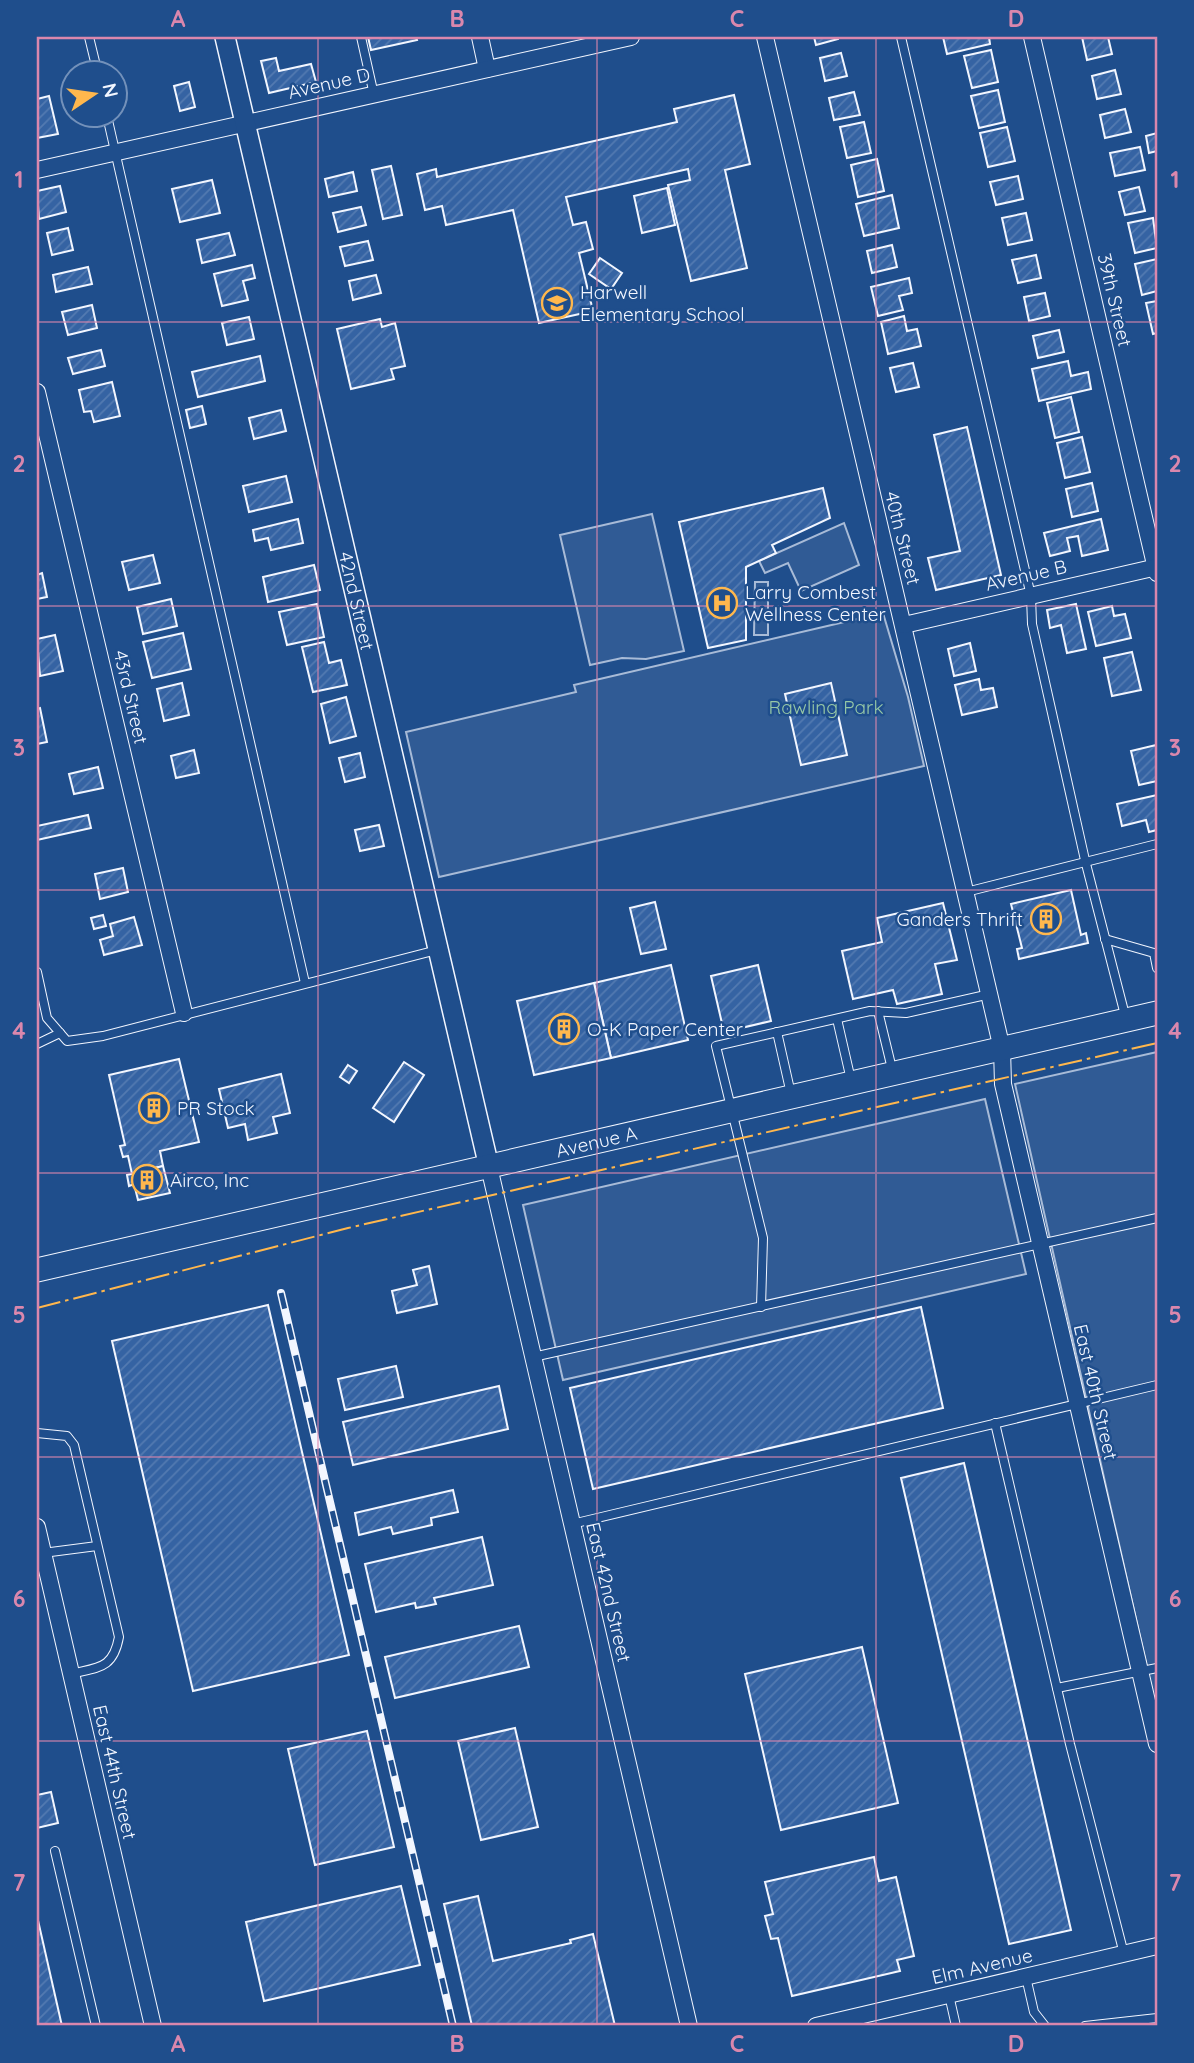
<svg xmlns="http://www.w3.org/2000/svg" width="1194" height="2063" font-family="Quicksand,sans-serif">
<defs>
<pattern id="building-hatch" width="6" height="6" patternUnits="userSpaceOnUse" patternTransform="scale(1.75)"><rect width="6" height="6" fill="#3563a3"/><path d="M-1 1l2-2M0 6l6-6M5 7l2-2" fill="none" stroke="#537ab1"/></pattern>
</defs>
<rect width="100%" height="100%" fill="#1f4e8c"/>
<g fill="#305b95" stroke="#a8bbd7" stroke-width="2">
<path d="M652,514l32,137 -38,8 -24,-1 -32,7 -30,-130z"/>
<path d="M844,523l15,42 -58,26 -13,-28 -23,10 -6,-12z"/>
<path d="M755,582h13v53h-14z"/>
<path d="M883,613l25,84 16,69 -485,111 -33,-145 170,-40 -2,-7z"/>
<path d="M1157,1052v660l-142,-628z"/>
<path d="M985,1099l41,175 -463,106 -40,-175z"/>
</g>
<g fill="url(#building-hatch)" stroke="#f2f6ff" stroke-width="2">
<path d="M368,37h48l1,3 -46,10z"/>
<path d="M814,37h24v2l-22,6z"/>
<path d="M943,37h46l1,7 -43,10z"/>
<path d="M1082,37h26l4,17 -25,6z"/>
<path d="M991,50l7,32 -26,6 -8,-32z"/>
<path d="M841,53l6,23 -22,5 -5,-23z"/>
<path d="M276,58l3,13 32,-7 5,18 -47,11 -8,-32z"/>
<path d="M1115,70l6,24 -24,5 -5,-23z"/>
<path d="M189,82l6,25 -15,4 -6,-25z"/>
<path d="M998,90l7,32 -26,6 -8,-32z"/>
<path d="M854,92l6,23 -26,5 -5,-22z"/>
<path d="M734,95l16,69 -25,6 22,98 -56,13 -23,-96 22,-5 -2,-11 -122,28 7,28 13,-3 7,27 -14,4 14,58 -54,12 -26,-113 -67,15 -4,-19 -17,4 -8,-36 19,-5 1,8 240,-55 -3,-13z"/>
<path d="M49,96l9,38 -21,4v-39z"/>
<path d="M1125,109l6,23 -26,6 -5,-23z"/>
<path d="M864,122l7,31 -24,5 -7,-31z"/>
<path d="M1007,127l8,34 -27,6 -8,-34z"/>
<path d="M1157,133v18l-8,2 -3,-17z"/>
<path d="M1140,147l5,23 -30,6 -5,-23z"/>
<path d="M877,159l7,32 -26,6 -7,-32z"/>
<path d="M391,166l11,49 -19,4 -11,-49z"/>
<path d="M353,172l4,19 -28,6 -4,-18z"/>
<path d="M1018,176l5,23 -27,6 -6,-23z"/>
<path d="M212,180l8,33 -40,9 -8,-33z"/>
<path d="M60,186l6,26 -27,7 -2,-28z"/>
<path d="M1139,187l6,24 -20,4 -6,-23z"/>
<path d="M667,188l8,37 -33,8 -8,-37z"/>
<path d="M892,195l7,33 -35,8 -8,-32z"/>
<path d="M361,207l5,18 -28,7 -5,-19z"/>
<path d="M1026,213l6,27 -24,5 -6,-27z"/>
<path d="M1153,218l4,30 -22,5 -7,-30z"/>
<path d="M68,228l5,22 -21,5 -5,-22z"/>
<path d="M229,233l6,22 -33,8 -5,-23z"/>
<path d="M368,241l5,19 -28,6 -5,-19z"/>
<path d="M892,245l5,22 -25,6 -5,-22z"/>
<path d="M1036,255l5,23 -23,5 -6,-23z"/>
<path d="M600,258l22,15 -11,16 -22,-15z"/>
<path d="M1157,259v32l-15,4 -7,-31z"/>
<path d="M252,265l3,13 -12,3 5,19 -26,6 -8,-32z"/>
<path d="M88,267l4,17 -36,8 -3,-17z"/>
<path d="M376,275l5,18 -28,7 -4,-19z"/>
<path d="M909,278l3,15 -13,3 4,14 -25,6 -7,-29z"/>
<path d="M1045,293l5,23 -21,5 -5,-24z"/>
<path d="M1157,301v32l-4,1 -7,-31z"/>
<path d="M92,305l5,23 -29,7 -6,-23z"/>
<path d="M904,316l3,15 10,-2 4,17 -33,8 -7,-32z"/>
<path d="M249,317l5,22 -27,6 -5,-22z"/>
<path d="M380,319l2,8 13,-4 10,43 -14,3 3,10 -43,10 -14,-60z"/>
<path d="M1059,330l5,22 -26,6 -5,-22z"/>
<path d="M101,350l4,16 -32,8 -5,-16z"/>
<path d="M260,356l5,25 -67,16 -6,-25z"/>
<path d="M1068,361l3,15 17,-4 3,17 -52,12 -7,-32z"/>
<path d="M913,363l6,24 -23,5 -6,-24z"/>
<path d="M112,382l8,34 -26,6 -3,-11 -7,1 -5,-22z"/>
<path d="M1071,397l8,35 -24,6 -8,-35z"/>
<path d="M202,406l4,18 -16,4 -4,-18z"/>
<path d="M281,410l5,21 -32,8 -5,-21z"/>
<path d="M967,427l34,148 -65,15 -8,-32 32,-7 -26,-116z"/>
<path d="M1082,437l8,35 -25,6 -8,-35z"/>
<path d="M286,476l6,26 -43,10 -6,-26z"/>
<path d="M1092,483l6,28 -26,6 -6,-28z"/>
<path d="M823,488l7,30 -58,27 4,8 -30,14v73l-38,8 -29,-126z"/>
<path d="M298,519l5,24 -32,7 -3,-12 -13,3 -2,-11z"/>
<path d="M1101,519l7,31 -26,6 -4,-20 -11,2 3,13 -20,5 -6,-23z"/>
<path d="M153,555l7,28 -31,7 -7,-28z"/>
<path d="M314,565l6,25 -52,12 -5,-25z"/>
<path d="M42,573l5,24 -10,2v-24z"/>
<path d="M171,599l6,27 -34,8 -6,-27z"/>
<path d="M317,604l7,33 -37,8 -8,-33z"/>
<path d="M1076,604l10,45 -19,4 -6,-28 -11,3 -3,-18z"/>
<path d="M1112,606l2,10 11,-2 6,24 -35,8 -8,-34z"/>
<path d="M183,633l8,36 -39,9 -9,-36z"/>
<path d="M55,635l8,36 -23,5 -3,-37z"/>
<path d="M324,642l5,21 12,-3 6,25 -34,7 -11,-45z"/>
<path d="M970,643l6,28 -22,5 -6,-27z"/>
<path d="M1132,652l9,38 -29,6 -8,-38z"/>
<path d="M979,679l2,11 12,-2 4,19 -35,8 -7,-30z"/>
<path d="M182,683l7,32 -25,6 -7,-32z"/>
<path d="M831,683l16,72 -46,10 -16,-71z"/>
<path d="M346,697l10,39 -26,7 -9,-39z"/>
<path d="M40,708l7,34 -10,2v-35z"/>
<path d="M1156,745l1,36 -18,4 -8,-34z"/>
<path d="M194,750l5,23 -23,5 -5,-22z"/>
<path d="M360,753l5,24 -20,5 -6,-24z"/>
<path d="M98,767l5,21 -29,6 -5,-20z"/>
<path d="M1157,795v35l-8,2 -3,-12 -24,6 -5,-22z"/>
<path d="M88,815l3,13 -54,12v-14z"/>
<path d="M379,825l5,21 -24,5 -5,-21z"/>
<path d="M123,868l5,24 -28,7 -5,-25z"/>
<path d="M1071,890l10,45 5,-2 2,10 -69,16 -2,-10 5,-1 -11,-44z"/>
<path d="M655,902l11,47 -25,5 -11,-46z"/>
<path d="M943,903l14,57 -22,4 7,30 -45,10 -4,-14 -40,9 -11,-48 40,-9 -5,-24z"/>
<path d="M103,915l3,11 -12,3 -3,-11z"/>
<path d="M134,917l8,28 -38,10 -4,-15 13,-4 -3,-12z"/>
<path d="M671,965l17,75 -77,18 -17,-75z"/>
<path d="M758,965l13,56 -47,11 -13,-56z"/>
<path d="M594,983l17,75 -77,17 -17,-74z"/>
<path d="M179,1059l20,83 -39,9 3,15 -31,8 -4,-18 -5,1 -3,-11 5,-1 -16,-70z"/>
<path d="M404,1062l20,13 -30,47 -21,-14z"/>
<path d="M348,1065l9,6 -8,12 -9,-6z"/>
<path d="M281,1074l9,39 -17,4 4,16 -29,7 -3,-16 -17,4 -9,-39z"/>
<path d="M163,1166l7,27 -32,7 -4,-16 -5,2 -2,-11z"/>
<path d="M429,1266l8,38 -40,9 -5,-22 25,-6 -4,-15z"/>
<path d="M268,1305l81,350 -156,36 -81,-350z"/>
<path d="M921,1307l22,101 -350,81 -23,-101z"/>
<path d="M396,1366l7,31 -58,13 -7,-31z"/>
<path d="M499,1386l9,43 -155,36 -10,-43z"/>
<path d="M964,1463l107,467 -62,14 -108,-466z"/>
<path d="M453,1490l5,22 -27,6 1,7 -39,9 -2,-7 -32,8 -4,-22z"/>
<path d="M482,1537l11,48 -59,13 2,6 -20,4 -1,-5 -39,9 -11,-48z"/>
<path d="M519,1626l10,41 -134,31 -10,-41z"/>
<path d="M862,1647l36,156 -117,27 -36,-156z"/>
<path d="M515,1728l23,99 -57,13 -23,-99z"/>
<path d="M367,1731l27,116 -79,18 -27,-116z"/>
<path d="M51,1792l7,31 -21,5v-33z"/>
<path d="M874,1857l5,24 17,-4 18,79 -17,4 3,11 -108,25 -14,-58 -7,1 -6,-23 8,-2 -8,-32z"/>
<path d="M401,1886l19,79 -156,36 -18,-79z"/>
<path d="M478,1896l15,65 78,-18 -1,-3 23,-6 22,92h-143l-28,-122z"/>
<path d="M37,1916l25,110h-25z"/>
</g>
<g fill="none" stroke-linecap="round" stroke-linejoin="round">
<g stroke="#f2f6ff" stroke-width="10">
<g id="service">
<path d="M89,37l9,37"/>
<path d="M361,37l13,58"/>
<path d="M901,37l130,559 1,28 53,236 41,159"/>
<path d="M107,116l198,867"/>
<path d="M966,892l191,-48"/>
<path d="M1105,939l49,14 3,15"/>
<path d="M37,972l10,46 20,23 36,-5 334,-86"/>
<path d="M878,1011l15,62"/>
<path d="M837,1019l14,61"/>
<path d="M777,1032l14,62"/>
<path d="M37,1044l23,-11"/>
<path d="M761,1307l2,-69 -47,-192 154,-35 36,2 84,-19"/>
<path d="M533,1357l624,-139"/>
<path d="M995,1423l75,321 54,210"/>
<path d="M37,1433l30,3 7,9 45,192c-6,32 -20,30 -48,37"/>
<path d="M572,1524l585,-139"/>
<path d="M43,1553l54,-7"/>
<path d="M1057,1688l100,-20"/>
<path d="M55,1851l41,175"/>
<path d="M1026,1977l8,35 11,14"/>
<path d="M949,1995l7,31"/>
<path d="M1085,2026l72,-8"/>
</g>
</g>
<g stroke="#f2f6ff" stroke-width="18">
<g id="minor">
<path d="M480,37l7,32"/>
<path d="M765,37l237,1012 1,35 154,660"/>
<path d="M1032,37l125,536"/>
<path d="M37,170l594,-133"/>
<path d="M37,392l147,621"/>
<path d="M904,625l253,-58"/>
<path d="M489,1167l200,859"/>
<path d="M37,1527l116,499"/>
<path d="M816,2026l341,-80"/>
</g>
</g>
<g stroke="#f2f6ff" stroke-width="22">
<g id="tertiary">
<path id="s1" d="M225,37l264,1130"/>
</g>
</g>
<g stroke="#f2f6ff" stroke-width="25">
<g id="secondary">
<path id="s2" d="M37,1270l1120,-257"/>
</g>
</g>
<use href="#service" stroke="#1f4e8c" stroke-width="8"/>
<use href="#minor" stroke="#1f4e8c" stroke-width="16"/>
<use href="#tertiary" stroke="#1f4e8c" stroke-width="19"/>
<use href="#secondary" stroke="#1f4e8c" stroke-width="23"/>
<g stroke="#f2f6ff" stroke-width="8">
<path id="rail" d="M281,1293l172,733"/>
</g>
<use href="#rail" stroke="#1f4e8c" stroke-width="5" stroke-dasharray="16" stroke-linecap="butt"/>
<path stroke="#ffb74d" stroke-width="2" stroke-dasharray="24 5 3.5 5" stroke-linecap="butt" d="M37,1308l311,-80 809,-185"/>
</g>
<path fill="none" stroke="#da87ad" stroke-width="2" stroke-opacity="0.55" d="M318,37v1989M597,37v1989M876,37v1989M37,322h1120M37,606h1120M37,890h1120M37,1173h1120M37,1457h1120M37,1741h1120"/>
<defs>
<g id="school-ring" transform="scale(1.575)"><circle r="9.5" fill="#1f4e8c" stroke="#ffb74d" stroke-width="1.5"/><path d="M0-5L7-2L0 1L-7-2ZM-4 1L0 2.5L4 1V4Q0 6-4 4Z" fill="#ffb74d"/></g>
<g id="hospital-ring" transform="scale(1.575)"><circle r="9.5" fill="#1f4e8c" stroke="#ffb74d" stroke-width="1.5"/><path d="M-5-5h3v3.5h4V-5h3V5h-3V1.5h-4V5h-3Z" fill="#ffb74d"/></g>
<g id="building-ring" transform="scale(1.575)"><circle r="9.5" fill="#1f4e8c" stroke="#ffb74d" stroke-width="1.5"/><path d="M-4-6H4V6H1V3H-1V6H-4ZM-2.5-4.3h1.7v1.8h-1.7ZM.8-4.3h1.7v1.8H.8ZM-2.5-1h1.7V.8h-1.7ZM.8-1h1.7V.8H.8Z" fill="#ffb74d"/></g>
</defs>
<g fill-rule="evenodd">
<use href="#school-ring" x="557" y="303"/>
<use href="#hospital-ring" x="722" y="603"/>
<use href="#building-ring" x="1046" y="919"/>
<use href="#building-ring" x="564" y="1029"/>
<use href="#building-ring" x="154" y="1108"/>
<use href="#building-ring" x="147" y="1180"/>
</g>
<g text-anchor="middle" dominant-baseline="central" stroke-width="5" stroke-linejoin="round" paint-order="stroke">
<g font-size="19" fill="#f2f6ff" stroke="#1f4e8c">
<text transform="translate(329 83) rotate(-13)">Avenue D</text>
<text transform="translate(1115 300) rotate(77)">39th Street</text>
<text transform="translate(903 538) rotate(76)">40th Street</text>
<text transform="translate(1026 575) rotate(-13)">Avenue B</text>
<text stroke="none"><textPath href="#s1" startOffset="579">42nd Street</textPath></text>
<text transform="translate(131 697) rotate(77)">43rd Street</text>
<text stroke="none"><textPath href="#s2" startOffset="574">Avenue A</textPath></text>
<text transform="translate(1096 1392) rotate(77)">East 40th Street</text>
<text transform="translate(609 1592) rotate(77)">East 42nd Street</text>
<text transform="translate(115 1772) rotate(77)">East 44th Street</text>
<text transform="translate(982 1966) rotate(-13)">Elm Avenue</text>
</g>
<g font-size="19" fill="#f2f6ff" stroke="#1f4e8c" text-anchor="start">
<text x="580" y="292">Harwell<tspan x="580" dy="22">Elementary School</tspan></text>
<text x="745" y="592">Larry Combest<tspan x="745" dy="22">Wellness Center</tspan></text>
<text x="1023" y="919" text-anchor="end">Ganders Thrift</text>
<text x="587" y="1029">O-K Paper Center</text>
<text x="177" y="1108">PR Stock</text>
<text x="170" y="1180">Airco, Inc</text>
</g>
<g font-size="19" fill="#97c8a6" stroke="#1f4e8c">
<text x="826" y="707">Rawling Park</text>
</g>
</g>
<rect width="1194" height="2063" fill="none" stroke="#1f4e8c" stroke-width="77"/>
<g transform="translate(94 94) rotate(77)"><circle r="33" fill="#1f4e8c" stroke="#7391ba" stroke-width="2"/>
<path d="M0-5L12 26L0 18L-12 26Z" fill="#ffb74d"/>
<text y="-10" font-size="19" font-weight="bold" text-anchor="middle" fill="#f2f6ff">N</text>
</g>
<rect x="38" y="38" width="1118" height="1986" fill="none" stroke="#da87ad" stroke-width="2.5"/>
<g font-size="23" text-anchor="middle" font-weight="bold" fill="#da87ad">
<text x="178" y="27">A</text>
<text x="457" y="27">B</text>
<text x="737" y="27">C</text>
<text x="1016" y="27">D</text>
<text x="19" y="188">1</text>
<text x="1175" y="188">1</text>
<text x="19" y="472">2</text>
<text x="1175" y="472">2</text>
<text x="19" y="756">3</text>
<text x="1175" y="756">3</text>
<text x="19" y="1039">4</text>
<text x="1175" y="1039">4</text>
<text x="19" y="1323">5</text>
<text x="1175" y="1323">5</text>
<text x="19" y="1607">6</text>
<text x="1175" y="1607">6</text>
<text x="19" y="1891">7</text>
<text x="1175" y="1891">7</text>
<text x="178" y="2052">A</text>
<text x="457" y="2052">B</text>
<text x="737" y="2052">C</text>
<text x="1016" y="2052">D</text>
</g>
</svg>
